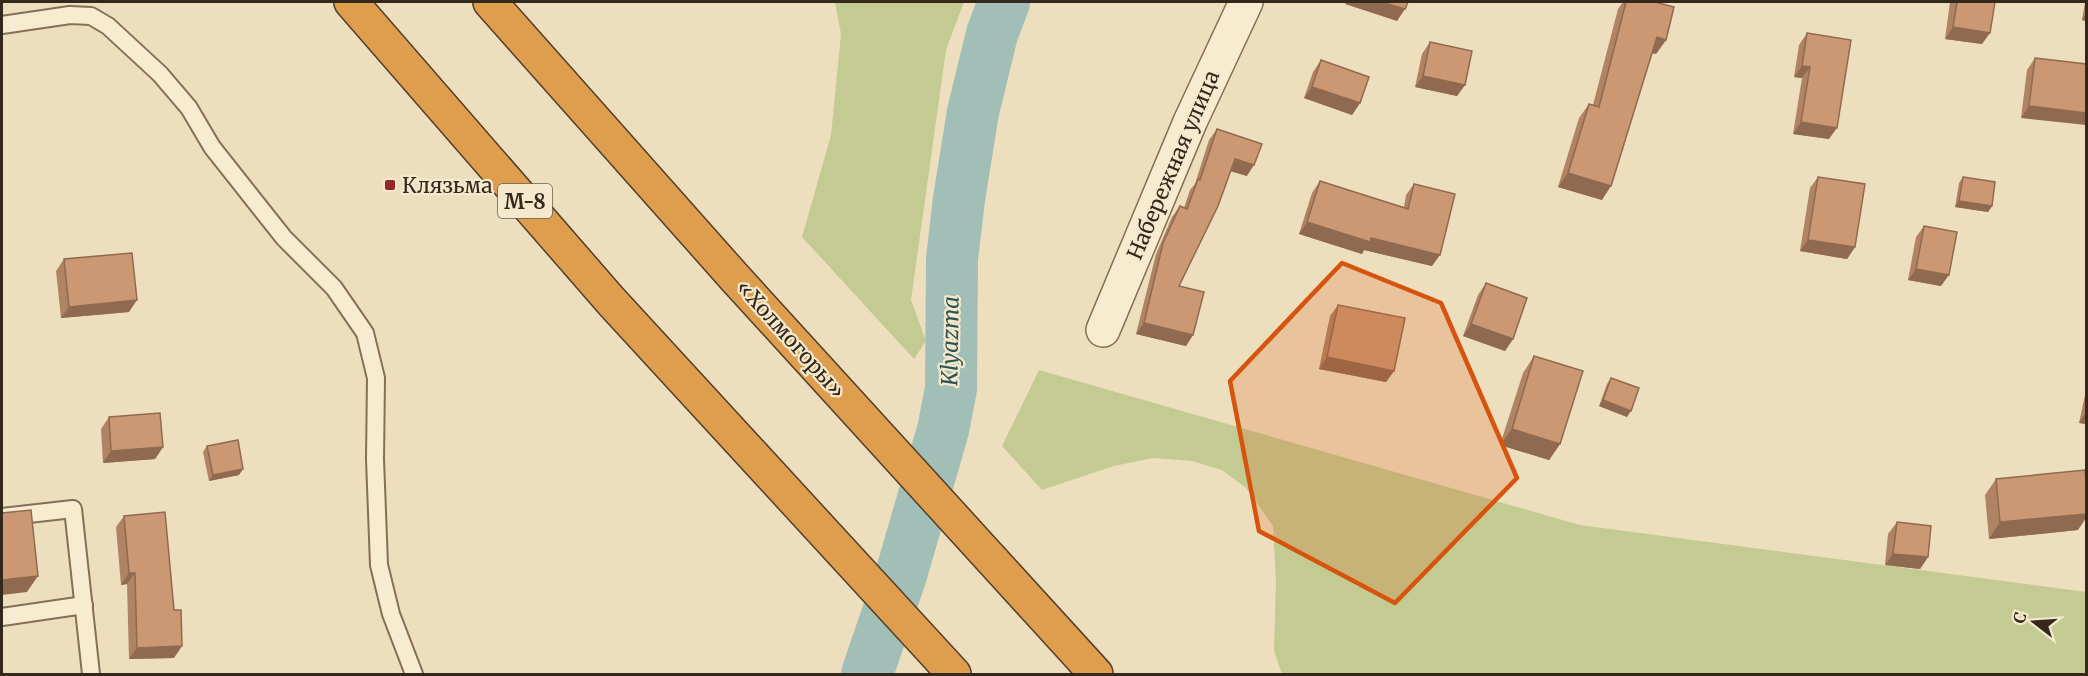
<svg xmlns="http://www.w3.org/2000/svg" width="2088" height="676" font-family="Merriweather,serif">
<rect width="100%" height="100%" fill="#eddfbe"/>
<g fill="#c4cb92">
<path d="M835,2h129l-18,48 -35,250 15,41 -12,18 -112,-122 29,-102 10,-101z"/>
<path d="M1039,370l541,155 506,67v82h-804l-8,-23 2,-69 -3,-56 -27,-38 -24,-18 -30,-9 -39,-3 -39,8 -72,24 -40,-44z"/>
</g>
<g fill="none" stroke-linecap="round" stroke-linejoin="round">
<path stroke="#a1bfb6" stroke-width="52" d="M867,674l34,-99 42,-145 8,-41 1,-130 7,-60 14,-87 19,-78 12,-32"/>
<g stroke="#856f57" stroke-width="20">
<g id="lane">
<path d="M2,25l68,-10 21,1 17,10 52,48 29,34 23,39 72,91 50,50 31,45 11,45 -1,81 4,106 12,49 23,60"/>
<path d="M2,517l71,-8 18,165"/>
<path d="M2,617l82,-12"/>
</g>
</g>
<g stroke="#856f57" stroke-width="36">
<path id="street" d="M1103,330l87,-208 56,-120"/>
</g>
<g stroke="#523e2b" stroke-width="36">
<g id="highway">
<path d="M351,2l260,299 343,373"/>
<path d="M490,2l245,276 361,396"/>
</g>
</g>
<use href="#lane" stroke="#f8ecd0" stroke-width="16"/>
<use href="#street" stroke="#f8ecd0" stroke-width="33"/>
<use href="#highway" stroke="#de9e4d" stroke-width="33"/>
</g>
<g fill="#af8363">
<path d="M1623,2h32l11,38 -10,14 -4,-1 -50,147 -44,-13 21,-69 10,-14 4,1 25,-96z"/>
<path d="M1950,2h45l-13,42 -37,-5z"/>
<path d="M2085,2h1v19l-4,-1z"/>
<path d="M1807,33l22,106 -36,-5 9,-56 -8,-1 5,-32z"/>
<path d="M1430,42l35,43 -8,11 -42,-9 7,-33z"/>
<path d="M2035,58l51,6 -65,54 6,-48z"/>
<path d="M1321,60l39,43 -8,12 -48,-17 9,-26z"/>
<path d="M1217,129l30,47 -17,-5 -51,115 14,49 -7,11 -50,-12 20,-80 16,-37 8,-11 4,2 6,-18 5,-6 14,-44z"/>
<path d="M1818,177l37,70 -8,12 -47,-8 10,-63z"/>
<path d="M1963,177l29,29 -4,6 -33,-5 4,-24z"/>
<path d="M1320,181l84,26 2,-12 8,-11 18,82 -68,-16 -2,4 -63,-20 13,-41z"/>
<path d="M1924,226l17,60 -33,-6 8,-43z"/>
<path d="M64,259l65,53 -68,6 -5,-47z"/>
<path d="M1486,283l27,56 -8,12 -42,-15 15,-41z"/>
<path d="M1338,305l56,66 -8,11 -67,-13 11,-53z"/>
<path d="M1534,356l26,88 -11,16 -49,-15 23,-72z"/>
<path d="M1611,378l16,39 -28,-11 8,-22z"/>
<path d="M2086,390v34l-7,-1z"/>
<path d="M109,417l54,30 -8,12 -52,4 -2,-34z"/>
<path d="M207,446l32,29 -30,6 -6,-29z"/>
<path d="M1996,479l82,51 -89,9 -4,-44z"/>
<path d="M124,516l50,142 -45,1 -2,-75 -6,1 -5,-58z"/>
<path d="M1897,522l31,35 -8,12 -35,-4 3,-31z"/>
</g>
<g fill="#8f6a50">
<path d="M1346,2h35l24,7 -8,12 -52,-17z"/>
<path d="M2086,13v8l-4,-1z"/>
<path d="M1953,27l37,6 -8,11 -37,-5z"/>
<path d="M1657,37l9,3 -10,14 -9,-2z"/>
<path d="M1802,66l8,1 -8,11 -8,-1z"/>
<path d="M1423,76l42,9 -8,11 -42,-9z"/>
<path d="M1312,87l48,16 -8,12 -48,-17z"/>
<path d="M2029,106l57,7v12l-65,-7z"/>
<path d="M1801,122l36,6 -8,11 -36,-5z"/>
<path d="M1235,159l19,6 -7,11 -20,-6z"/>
<path d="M1568,173l43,13 -9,14 -44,-13z"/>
<path d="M1959,201l33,5 -4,6 -33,-5z"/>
<path d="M1307,222l64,16 69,17 -8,11 -68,-16 -2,4 -63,-20z"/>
<path d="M1808,240l47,7 -8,12 -47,-8z"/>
<path d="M1916,269l33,6 -8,11 -33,-6z"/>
<path d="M137,300l-8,12 -68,6 8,-11z"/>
<path d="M1144,323l49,12 -7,11 -50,-12z"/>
<path d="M1471,324l42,15 -8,12 -42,-15z"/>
<path d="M1327,357l67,14 -8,11 -67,-13z"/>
<path d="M1603,400l28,11 -4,6 -28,-11z"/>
<path d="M2086,412v12l-7,-1z"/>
<path d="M1512,429l48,15 -11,16 -49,-15z"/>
<path d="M163,447l-8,12 -52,4 8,-12z"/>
<path d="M243,469l-4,6 -30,6 4,-6z"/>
<path d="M2086,514v4l-8,12 -89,9 11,-17z"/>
<path d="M1893,554l35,3 -8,12 -35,-4z"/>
<path d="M129,573h6l-8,11 -6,1z"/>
<path d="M38,576l-11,16 -25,3v-15z"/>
<path d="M182,646l-8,12 -45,1 8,-11z"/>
</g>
<g fill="#cc9873" stroke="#8f6a50" stroke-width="1.5">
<path d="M1381,2h27l-3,7z"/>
<path d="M1626,2h29l19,5 -8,33 -9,-3 -46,149 -43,-13 21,-69 10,3z"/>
<path d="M1957,2h38l-5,31 -37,-6z"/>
<path d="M1807,33l44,7 -14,88 -36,-6 9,-55 -8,-1z"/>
<path d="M1430,42l42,9 -7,34 -42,-9z"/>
<path d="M2035,58l51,6v49l-57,-7z"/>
<path d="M1321,60l48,17 -9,26 -48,-16z"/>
<path d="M1217,129l45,15 -8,21 -19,-6 -17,47 -39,80 25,6 -11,43 -49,-12 19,-80 17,-37 7,3 11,-30 2,1z"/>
<path d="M1818,177l47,7 -10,63 -47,-7z"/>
<path d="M1963,177l32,5 -3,24 -33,-5z"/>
<path d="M1320,181l88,28 6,-25 41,10 -15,61 -69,-17 -1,4 -63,-20z"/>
<path d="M1924,226l33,6 -8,43 -33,-6z"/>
<path d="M132,253l5,47 -68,7 -5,-48z"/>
<path d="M1486,283l41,15 -14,41 -42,-15z"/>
<path d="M1338,305l67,13 -11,53 -67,-14z"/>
<path d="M1534,356l49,15 -23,73 -48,-15z"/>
<path d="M1611,378l28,10 -8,23 -28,-11z"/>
<path d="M160,413l3,34 -52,4 -2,-34z"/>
<path d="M238,440l5,29 -30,6 -6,-29z"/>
<path d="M2085,470l1,12v32l-86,8 -4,-43z"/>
<path d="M31,510l7,66 -36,4v-67z"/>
<path d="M165,512l9,98h7l1,36 -45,2 -2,-75h-6l-5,-57z"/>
<path d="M1897,522l34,4 -3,31 -35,-3z"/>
</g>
<path fill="#d6540e" fill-opacity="0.2" stroke="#d6540e" stroke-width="4.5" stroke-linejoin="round" d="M1342,263l99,40 76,175 -122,125 -136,-72 -29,-150z"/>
<rect fill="#942728" stroke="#f5e9cd" stroke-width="2" x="384" y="179" width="12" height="12" rx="3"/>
<g text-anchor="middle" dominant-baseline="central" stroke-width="4.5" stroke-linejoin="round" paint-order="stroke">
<rect fill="#f5e9cd" stroke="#6e6150" stroke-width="1.5" x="498" y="184" width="54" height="34" rx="4.5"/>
<g font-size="20" font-weight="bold" fill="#34271b">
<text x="525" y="201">М-8</text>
</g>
<g font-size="21" fill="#34271b" stroke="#f5e9cd">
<text transform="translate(1173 165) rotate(-67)">Набережная улица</text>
<text transform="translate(791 339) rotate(48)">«Холмогоры»</text>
</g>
<g font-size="21" fill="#34271b" stroke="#f5e9cd" text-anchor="start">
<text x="402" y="185">Клязьма</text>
</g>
<g font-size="22" font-style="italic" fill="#2b5452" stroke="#f5e9cd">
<text transform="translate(950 341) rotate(-89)">Klyazma</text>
</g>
</g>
<rect width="2088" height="676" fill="none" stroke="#34271b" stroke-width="6"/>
<g transform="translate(2034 622) rotate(287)" stroke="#f5e9cd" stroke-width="4.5" paint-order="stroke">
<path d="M0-4.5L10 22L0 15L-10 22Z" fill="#34271b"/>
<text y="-9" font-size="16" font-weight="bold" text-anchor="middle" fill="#34271b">С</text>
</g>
</svg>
